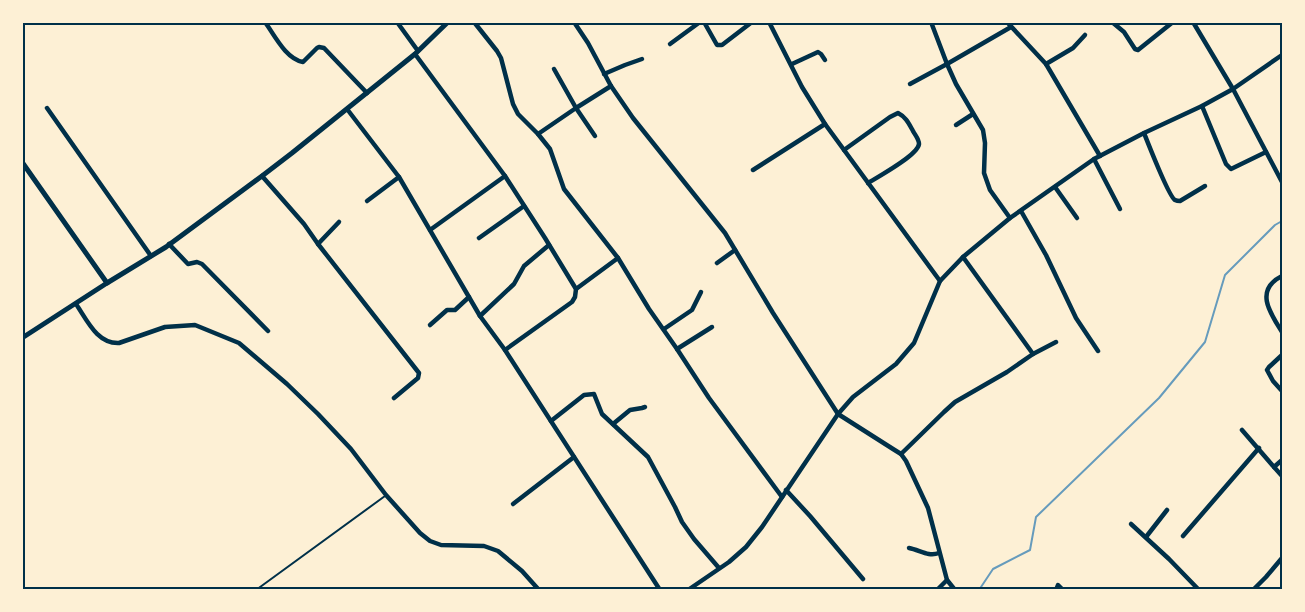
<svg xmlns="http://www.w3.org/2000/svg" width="1305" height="612" font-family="'Open Sans',sans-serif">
<rect width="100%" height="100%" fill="#fdf0d5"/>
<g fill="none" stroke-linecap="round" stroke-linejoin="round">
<path stroke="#669bbc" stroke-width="2" d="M979,590l14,-21 37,-19 6,-33 123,-119 46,-56 20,-67 50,-50 7,-4"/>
<path stroke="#003049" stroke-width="2" d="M256,590l129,-94"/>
<g stroke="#003049" stroke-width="4.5">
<path d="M265,22c10,14 21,37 38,40l14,-14 2,-1 5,1 43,45"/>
<path d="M397,22l21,29"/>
<path d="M474,22l23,29 4,7 12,46 5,10 20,20 12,15 14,40 54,69 31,51 28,40 32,49 73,99"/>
<path d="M574,22l14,21 23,43 22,32 92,115 48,80 65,101 55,35 8,5 5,7 22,47 19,72 8,10"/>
<path d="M704,22l13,23h5l30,-23"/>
<path d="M769,22l33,65 23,37 115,157"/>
<path d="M931,22l16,42 9,20 27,46 2,13 -1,30 6,17 20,28"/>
<path d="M1007,22l39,42 54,92"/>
<path d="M1112,22l12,10 11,17 3,1 35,-28"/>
<path d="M1193,22l40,67 49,93"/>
<path d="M670,44l30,-22"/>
<path d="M415,54l90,122 40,62 31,51 -1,8 -3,5 -67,48"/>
<path d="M792,64l26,-12 3,2 4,6"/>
<path d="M1046,64l27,-16 12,-13"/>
<path d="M554,69l22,39 19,28"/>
<path d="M604,74l21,-9 17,-6"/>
<path d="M910,84l37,-20 64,-37"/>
<path d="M1202,106l24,58 5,5 35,-17"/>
<path d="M47,108l104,148"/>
<path d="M347,109l52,68 81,139 25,34 155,240"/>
<path d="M956,125l17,-11"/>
<path d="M1144,133c4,10 25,64 31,67 2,1 3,1 5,1l25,-15"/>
<path d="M538,134l38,-26 35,-22"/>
<path d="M844,150l46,-33 8,-4c8,4 11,11 15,18 2,4 6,8 6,13 -1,11 -41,33 -51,39"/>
<path d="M1094,159l26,50"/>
<path d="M753,170l72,-46"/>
<path d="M262,176l42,48 14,20 101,129 -1,5 -24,20"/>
<path d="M1055,187l22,31"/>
<path d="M367,201l32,-24"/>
<path d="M1021,211l25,44 30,63 22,33"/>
<path d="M430,230l75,-54"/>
<path d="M479,238l45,-32"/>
<path d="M169,244l19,20 9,-2 5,2 66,67"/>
<path d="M318,244l21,-22"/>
<path d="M963,257l70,97"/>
<path d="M717,263l18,-13"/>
<path d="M1282,276c-28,14 -12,37 0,56"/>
<path d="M576,289l42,-31"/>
<path d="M76,304c11,16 21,40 43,39l46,-16 30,-2 44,18 48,41 31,30 33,35 35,46 34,38 10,8 11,4 43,1 14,5 24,20 17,19"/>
<path d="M480,316l34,-32 10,-18 25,-21"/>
<path d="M430,325l17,-15h8l14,-13"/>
<path d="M664,329l28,-19 9,-18"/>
<path d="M677,349l35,-22"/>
<path d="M1282,355l-13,12 -2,3 6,11 9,10"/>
<path d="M551,421l33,-26 10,-1 8,20 46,43 27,50 7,15 12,17 25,29"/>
<path d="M613,424l17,-14 12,-2 3,-1"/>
<path d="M1242,430l32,37"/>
<path d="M901,454l43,-42 11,-10 52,-30 26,-18 23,-12"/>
<path d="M1282,460l-8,7 8,9"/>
<path d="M786,490l24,26 53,63"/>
<path d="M513,504l61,-47"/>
<path d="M1131,524l38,35 30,31"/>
<path d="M1183,536l76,-88"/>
<path d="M1146,537l21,-27"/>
<path d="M909,548c11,2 19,9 30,5"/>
<path d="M688,590l41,-28 17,-15 16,-20 76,-113 15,-17 43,-33 18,-21 26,-62 23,-24 47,-39 84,-59 50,-26 58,-27 31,-17 49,-34"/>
<path d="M937,590l10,-10"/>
<path d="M1056,590l2,-5 5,5"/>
<path d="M1253,590l13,-13 16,-19"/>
</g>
<g stroke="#003049" stroke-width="5">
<path d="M22,162l85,121"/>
<path d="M22,338l85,-55 59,-36 96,-71 30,-23 123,-99 33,-32"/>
</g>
</g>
<rect width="1305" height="612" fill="none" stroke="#fdf0d5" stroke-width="48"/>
<rect x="24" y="24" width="1257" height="564" fill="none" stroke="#003049" stroke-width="2"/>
</svg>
